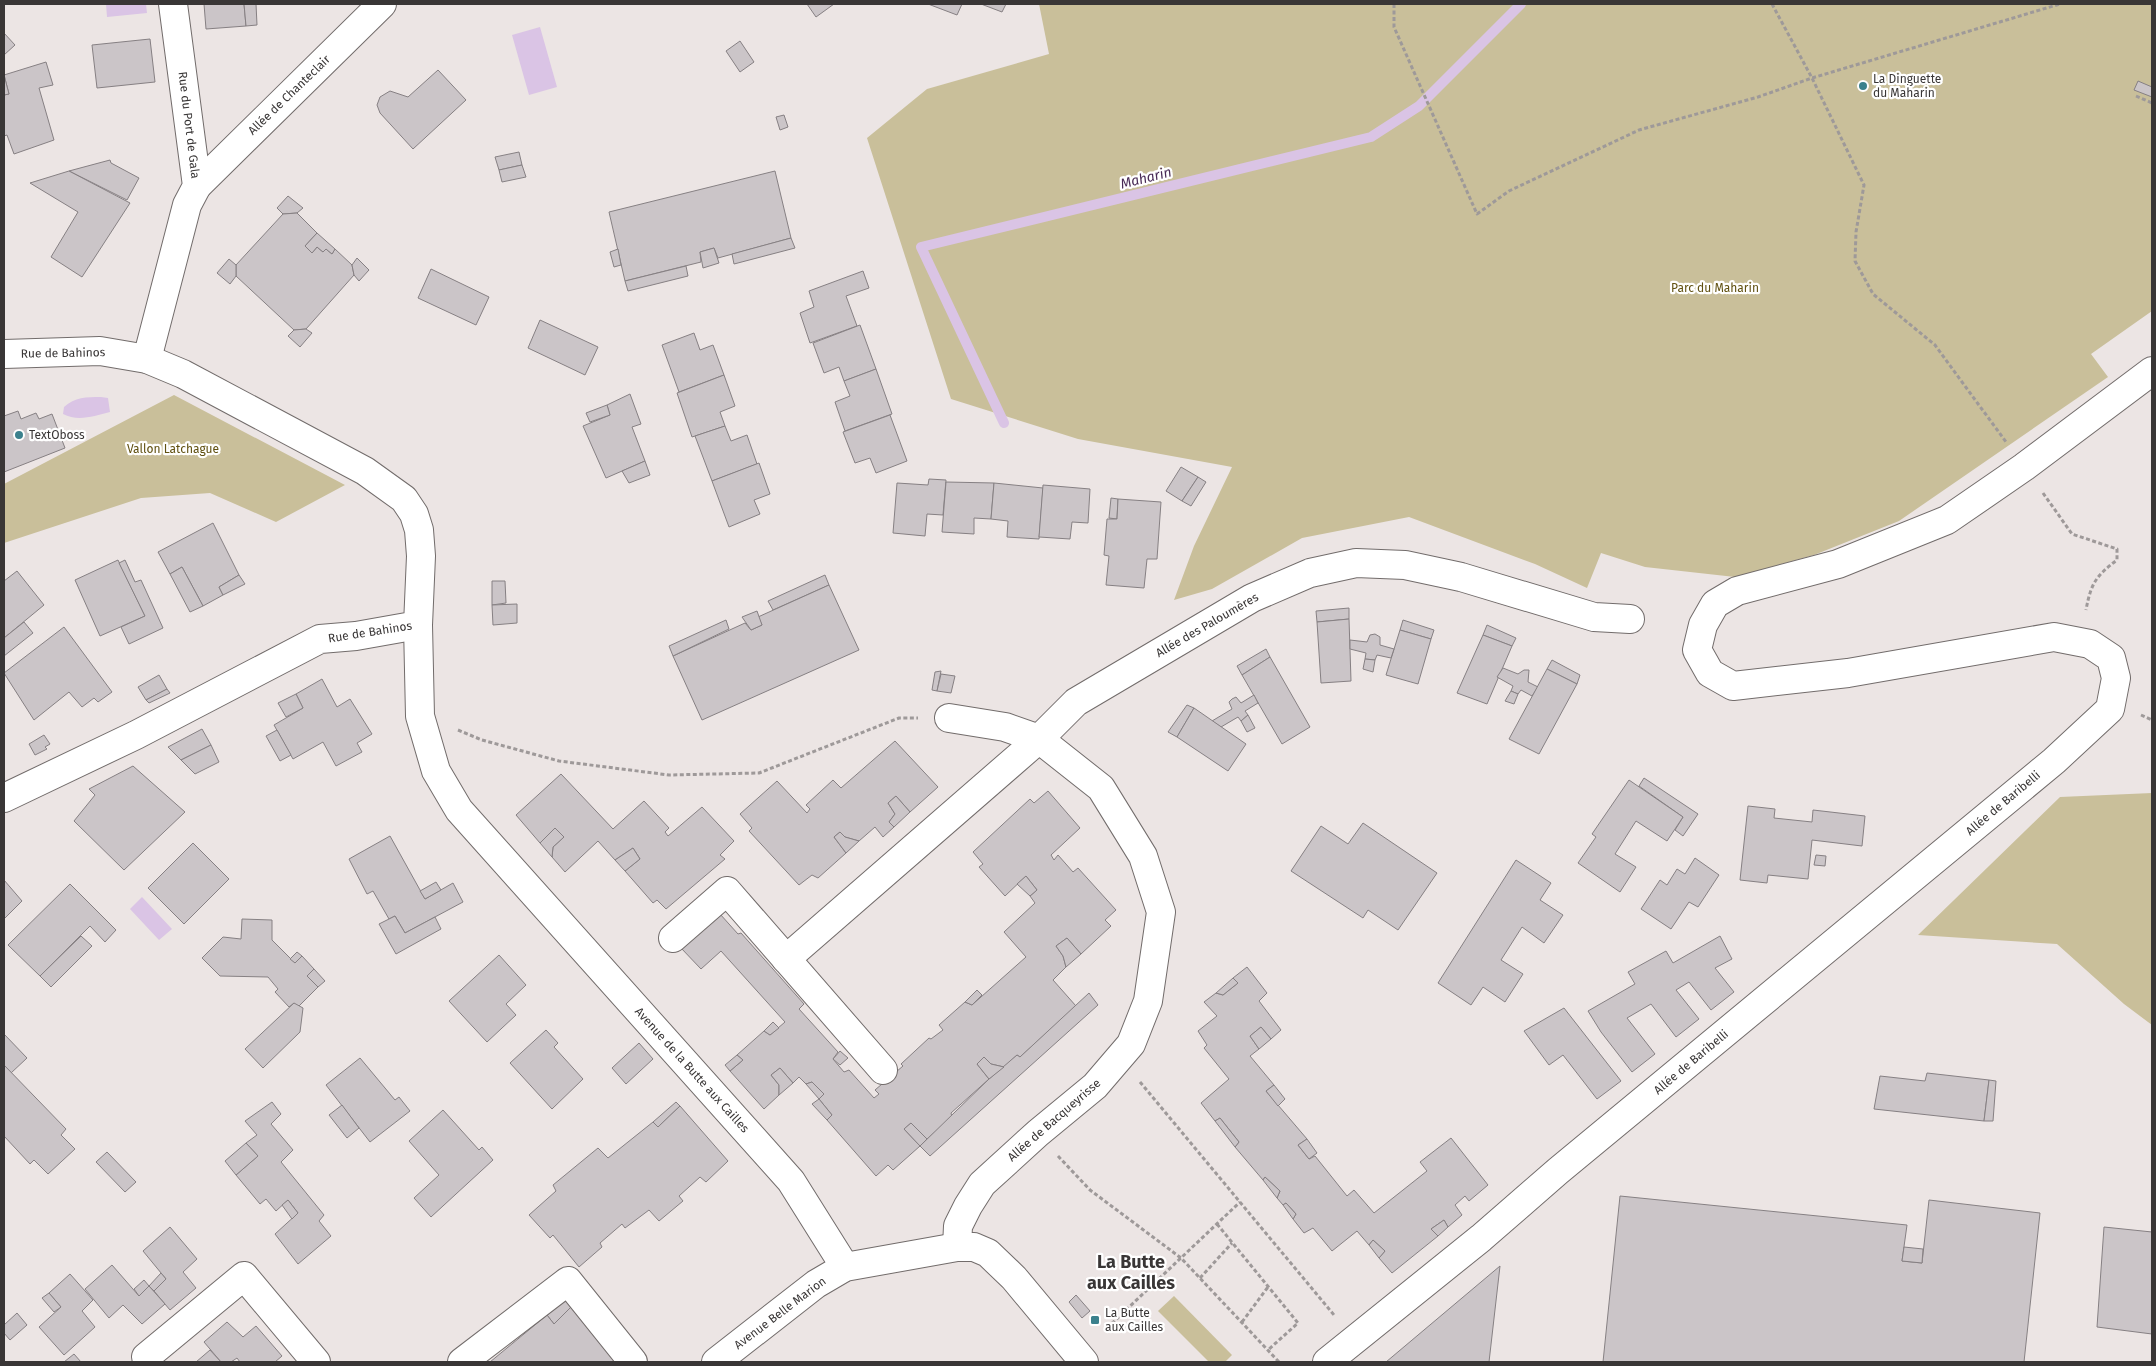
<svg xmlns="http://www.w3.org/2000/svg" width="2156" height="1366" font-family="'Fira Sans',sans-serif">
<rect width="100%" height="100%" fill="#ece5e4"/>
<g fill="#c9bf9a">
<path d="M1039,4h1113v307l-61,43 17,23 -209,144 -85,34 -79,22 -90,-10 -44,-14 -14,35 -52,-24 -126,-47 -107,21 -90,51 -38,11 20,-54 38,-79 -154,-28 -127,-40 -84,-261 60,-49 122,-35z"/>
<path d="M174,395l171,90 -69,37 -66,-29 -69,5 -137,45v-59z"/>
<path d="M2152,793v232l-28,-21 -67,-60 -139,-9 142,-138z"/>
<path d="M1174,1296l58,59 -7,7h-16l-51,-51z"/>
</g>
<g fill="#dac4e5">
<path d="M106,4h40l1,9 -40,4z"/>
<path d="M540,27l17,60 -28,8 -17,-60z"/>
<path d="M101,397l7,1 2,14c-16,4 -32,10 -47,2l1,-7c11,-10 22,-10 37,-10z"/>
<path d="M142,897l30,32 -13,11 -29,-31z"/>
</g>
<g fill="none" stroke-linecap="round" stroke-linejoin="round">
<path stroke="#dac4e5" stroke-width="10" d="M1004,423l-83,-176 450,-110 48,-31 102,-102"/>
</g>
<g fill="#cbc5c8" stroke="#868083">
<path d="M204,4h40l2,22 -40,3z"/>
<path d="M244,4h12l1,21 -11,1z"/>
<path d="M807,4h27l-18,13z"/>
<path d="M928,4h34l-5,11z"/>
<path d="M981,4h25l-4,8z"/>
<path d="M4,33l11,12 -11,10z"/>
<path d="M150,39l5,43 -58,6 -5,-43z"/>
<path d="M740,41l14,21 -14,10 -14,-21z"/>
<path d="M46,62l7,23 -14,3 15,52 -40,14 -7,-19 -3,1v-41l5,-1 -5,-19z"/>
<path d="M438,70l28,30 -53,49 -33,-36 -3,-8 3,-8 10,-6 18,6z"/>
<path d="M4,75l5,19 -5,1z"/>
<path d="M2138,81l14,6v10l-18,-7z"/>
<path d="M784,115l4,12 -8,3 -4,-13z"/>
<path d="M519,152l3,13 -23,5 -4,-13z"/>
<path d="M110,160l1,3 28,15 -12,22 -58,-29z"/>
<path d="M522,165l4,12 -24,5 -3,-12z"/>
<path d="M69,171l61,32 -48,74 -31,-20 27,-45 -48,-29z"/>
<path d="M775,171l16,67 -73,20 -4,-10 -14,4 1,10 -76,19 -16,-69z"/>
<path d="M288,196l15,12 -6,5 -14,1 -6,-6z"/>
<path d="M297,213l20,20 -12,13 7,7 5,-6 6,5 3,-3 6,5 3,-5 17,16 2,10 -48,54 -12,1 -58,-54v-11l47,-51z"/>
<path d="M317,233l18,16 -3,5 -6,-5 -3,3 -6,-5 -5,6 -7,-7z"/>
<path d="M791,238l4,10 -61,16 -2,-10z"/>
<path d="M714,248l5,15 -16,5 -3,-16z"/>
<path d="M618,249l3,16 -7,2 -4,-15z"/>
<path d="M357,258l12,12 -10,11 -5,-6 -2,-10z"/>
<path d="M229,259l7,6v11l-6,8 -13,-11z"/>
<path d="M686,266l2,10 -60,15 -3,-10z"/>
<path d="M431,269l58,28 -13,28 -58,-27z"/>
<path d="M863,271l6,17 -23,8 11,30 -47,17 -10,-30 14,-6 -5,-16z"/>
<path d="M540,320l58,27 -13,28 -57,-27z"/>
<path d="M860,325l16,44 -32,12 -5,-14 -15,6 -11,-30z"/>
<path d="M306,329l6,4 -12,14 -12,-11 6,-6z"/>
<path d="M694,333l6,17 13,-5 11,30 -45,17 -17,-47z"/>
<path d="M876,369l16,45 -47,17 -10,-29 15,-6 -6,-15z"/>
<path d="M724,375l11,31 -15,6 5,14 -33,11 -15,-44z"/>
<path d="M630,394l11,30 -9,3 13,34 -39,17 -23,-52 27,-11 -3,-10z"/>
<path d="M607,405l3,10 -20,7 -4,-9z"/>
<path d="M18,411l3,8 15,-6 3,6 13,-5 13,34 -61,24v-56z"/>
<path d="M890,415l17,46 -31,12 -6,-15 -15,5 -12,-31z"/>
<path d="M725,426l6,15 16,-6 10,29 -45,17 -17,-45z"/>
<path d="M645,461l5,14 -21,8 -7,-12z"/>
<path d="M759,463l11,31 -16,6 6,14 -31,13 -17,-46z"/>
<path d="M1181,467l17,10 -16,24 -16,-10z"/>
<path d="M1198,477l8,5 -15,24 -9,-5z"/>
<path d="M929,479l17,1 -3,35 -16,-1 -2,22 -32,-3 4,-50 31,2z"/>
<path d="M946,482l48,1 -3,36 -17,-1v16l-32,-2z"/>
<path d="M994,483l49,5 -4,51 -32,-2 1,-16 -17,-2z"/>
<path d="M1043,485l47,4 -2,34 -16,-1 -2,17 -31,-2z"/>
<path d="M1111,498l7,1 -1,20 -8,-1z"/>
<path d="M1118,499l43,3 -4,57h-10l-3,29 -38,-3 3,-29 -5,-1 3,-36h10z"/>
<path d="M213,523l26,52 -20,12 4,8 -20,11 -21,-39 -12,7 -12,-22z"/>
<path d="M118,560l27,56 -45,20 -25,-56z"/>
<path d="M125,560l10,22 6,-2 22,48 -34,16 -8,-17 24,-11 -26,-53z"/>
<path d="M182,567l21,39 -13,6 -20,-38z"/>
<path d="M17,571l27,34 -40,33v-57z"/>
<path d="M239,575l6,9 -22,11 -4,-8z"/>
<path d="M825,575l4,10 -56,25 -5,-9z"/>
<path d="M492,581h13l1,22 -14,2z"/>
<path d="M829,585l30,65 -157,70 -29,-64 72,-33 6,7 11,-5 -4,-8z"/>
<path d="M517,604v19l-24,2 -1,-20z"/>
<path d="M1349,608v11l-32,3 -1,-11z"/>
<path d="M757,611l5,14 -11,5 -9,-13z"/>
<path d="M1349,619l2,62 -30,2 -4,-61z"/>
<path d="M726,620l3,9 -56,27 -4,-10z"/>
<path d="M1403,620l31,10 -3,9 -31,-9z"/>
<path d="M24,622l9,11 -29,23v-18z"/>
<path d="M1487,625l29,13 -4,8 -29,-11z"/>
<path d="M64,627l48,65 -14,10 -4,-4 -12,9 -13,-15 -35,28 -30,-47z"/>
<path d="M1400,630l31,9 -13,45 -32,-9z"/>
<path d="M1375,634l5,3v8l14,4 -3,9 -14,-3 -2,5 -10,-1 1,-6 -16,-4v-9l17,2 3,-7z"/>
<path d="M1483,635l29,11 -25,58 -30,-11z"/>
<path d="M1266,649l4,8 -28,18 -5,-9z"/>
<path d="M1270,657l40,70 -28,17 -40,-69z"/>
<path d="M1365,659l10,1 -2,12 -10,-3z"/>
<path d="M1552,660l28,15 -3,9 -30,-15z"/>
<path d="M1503,668l15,6 6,-4h5l-1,12 10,5 -6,9 -11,-6 -3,4 -7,-3 2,-5 -16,-9z"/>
<path d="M1547,669l30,15 -38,70 -30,-15z"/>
<path d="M941,671l-4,20 -5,-1 3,-18z"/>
<path d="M941,674l14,2 -4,17 -14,-2z"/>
<path d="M159,675l8,14 -21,11 -8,-13z"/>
<path d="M322,679l15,28 13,-8 22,35 -15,9 5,9 -26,14 -13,-24 -30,17 -19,-34 29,-17 -7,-14z"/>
<path d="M167,689l3,4 -21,10 -3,-3z"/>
<path d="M1511,691l7,3 -4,10 -9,-3z"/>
<path d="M296,694l7,14 -17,9 -8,-14z"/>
<path d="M1254,695l4,8 -13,8 3,4 -7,6 -3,-4 -17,10 -9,-6 20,-12 -3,-7 3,-3 4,-2 5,6z"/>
<path d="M1187,705l7,3 -17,29 -9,-5z"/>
<path d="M1194,708l52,36 -18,27 -51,-34z"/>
<path d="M1248,715l7,13 -8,4 -6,-11z"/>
<path d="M202,729l9,16 -30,15 -13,-13z"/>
<path d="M277,730l14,25 -11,6 -14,-25z"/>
<path d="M44,735l6,9 -5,3 2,2 -12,6 -6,-11z"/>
<path d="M895,741l43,46 -28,25 -14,-16 -8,7 7,11 -6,8 5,5 -11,10 -8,-10 -16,14 -14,-4 -5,-5 -6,5 12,16 -28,25 -6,-3 -13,10 -50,-54 3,-3 -12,-14 37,-33 30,32 3,-4 -4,-4 27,-25 8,8z"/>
<path d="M211,745l8,17 -24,12 -14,-14z"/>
<path d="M133,766l52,46 -61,58 -50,-49 21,-26 -6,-6z"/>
<path d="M561,774l52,55 31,-28 25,27 -4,4 3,4 34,-29 32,34 -14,14 5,4 -59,50 -9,-9 -4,3 -28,-32 15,-12 -7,-11 -18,12 -17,-19 -33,31 -13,-15 1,-10 11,-10 -9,-9 -15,15 -24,-28z"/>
<path d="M1644,778l54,36 -15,22 -8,-6 8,-13 -44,-31z"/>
<path d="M1629,780l54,37 -16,24 -31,-20 -21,33 21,13 -16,25 -42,-29 18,-26 -4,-3z"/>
<path d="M1048,791l32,37 -29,27 3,5 4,-5 15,17 5,-4 38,42 -11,10 6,6 -30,28 -14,-16 -11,8 7,10 3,11 -13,13 23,26 -56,51 -3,-2 -13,12 -13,-3 -7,-7 -7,7 12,15 -38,34 1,4 -25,22 -16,-16 -7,6 16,17 -27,24 -5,-5 -12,11 -49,-56 5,-5 -13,-16 5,-5 -12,-12 -6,2 -7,-7 -6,6 -13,-15 -9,7 8,10v10l-15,14 -34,-38 13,-11 -6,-5 27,-24 6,4 15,-13 -64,-71 -20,18 -20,-21 39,-34 18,20 3,-1 63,71 -5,5 39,43 -5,7 11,13 5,-2 25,28 5,-4 -4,-4 28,-24 -2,-2 28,-26 2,1 12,-9 -4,-5 26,-23 7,3 54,-48 -22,-25 31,-29 -5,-7 7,-6 -11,-14 -21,20 -26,-29 4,-3 -10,-12 57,-53 4,4z"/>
<path d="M896,796l14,16 -16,15 -5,-5 6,-8 -7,-11z"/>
<path d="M1748,806l27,3 -1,9 38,4 1,-12 52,6 -3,30 -50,-6 -4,39 -40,-4 -1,8 -27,-3z"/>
<path d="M1363,823l74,50 -39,57 -30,-20 -5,8 -72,-47 30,-45 27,18z"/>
<path d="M555,828l9,9 -11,10 -1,10 -12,-14z"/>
<path d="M840,832l5,5 14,4 -13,12 -12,-16z"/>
<path d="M390,836l35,63 28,-16 10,19 -58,31 -10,-17 -6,3 -16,-28 -6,3 -18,-35z"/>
<path d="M193,843l36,36 -45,45 -36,-36z"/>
<path d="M633,848l7,11 -15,12 -10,-11z"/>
<path d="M1816,855l10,1 -1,10 -11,-1z"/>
<path d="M1695,858l24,17 -21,32 -9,-5 -18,27 -30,-20 19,-29 7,5 10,-16 8,5z"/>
<path d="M1516,860l35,23 -11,17 23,15 -19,28 -22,-16 -21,33 22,14 -18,28 -22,-15 -12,18 -33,-22z"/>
<path d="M1026,876l11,14 -7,6 -13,-12z"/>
<path d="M4,880l18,21 -18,18z"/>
<path d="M436,882l5,8 -16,9 -5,-8z"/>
<path d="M70,884l46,46 -11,12 -15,-16 -50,50 -32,-31z"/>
<path d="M395,916l10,17 30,-16 6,12 -45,25 -17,-30z"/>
<path d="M242,919l30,1v20l23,23 7,-7 12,13 -7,7 11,11 -20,20 -4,-4 -5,4 -14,-15 3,-3 -10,-12 -48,-1 -18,-18 21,-21 18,2z"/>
<path d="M81,936l11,10 -41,41 -11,-11z"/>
<path d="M1720,936l12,23 -17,9 19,24 -23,18 -22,-28 -13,8 23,29 -23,18 -25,-33 -24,14 28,36 -23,18 -31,-40 -13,-21 47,-27 -7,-12 38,-21 7,12z"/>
<path d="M1067,938l14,16 -15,13 -3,-11 -7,-10z"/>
<path d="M297,952l5,4 -7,7 -5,-4z"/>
<path d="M499,955l27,30 -20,19 10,11 -29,27 -38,-41z"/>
<path d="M1247,967l20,26 -8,8 22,29 -10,9 -10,-12 -11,9 9,13 -9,7 24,29 -8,6 41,48 -9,6 11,14 6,-3 32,40 7,-6 20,23 53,-42 -7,-9 31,-24 37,47 -19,16 -4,-5 -10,9 7,10 -14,12 -4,-7 -13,9 7,7 -46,37 -13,-15 6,-7 -12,-11 -4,5 -12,-14 -25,20 -19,-23 -9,5 -11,-14 3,-5 -10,-11 -3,2 -6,-7 3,-7 -15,-14 -2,3 -28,-33 4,-5 -19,-24 -5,3 -14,-18 28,-24 -25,-31 3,-3 -9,-14 19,-15 -13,-14 12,-9 7,2 15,-12 -5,-5z"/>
<path d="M314,969l11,12 -7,6 -11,-11z"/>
<path d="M1233,978l5,5 -15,12 -7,-2z"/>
<path d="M977,990l5,5 -10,10 -7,-3z"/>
<path d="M1089,993l9,12 -168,151 -10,-10 69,-67 28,-24 3,2z"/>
<path d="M294,1003l9,5 -3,24 -37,36 -18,-19z"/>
<path d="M1564,1008l57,73 -24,18 -34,-44 -14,10 -25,-34z"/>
<path d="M773,1022l6,6 -9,7 -6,-4z"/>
<path d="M1261,1027l10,12 -12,10 -9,-13z"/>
<path d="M546,1030l12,13 -4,4 29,32 -31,30 -42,-46z"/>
<path d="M4,1034l23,24 -16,15 -7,-8z"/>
<path d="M639,1043l14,16 -27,25 -14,-16z"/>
<path d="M840,1051l8,7 -8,7 -7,-6z"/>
<path d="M737,1055l6,5 -13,11 -5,-6z"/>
<path d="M984,1057l7,7 13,3 -15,12 -12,-15z"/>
<path d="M360,1058l35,42 4,-3 11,14 -40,31 -44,-57z"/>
<path d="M4,1065l62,64 -5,6 14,14 -27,25 -14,-14 -4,4 -26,-28z"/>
<path d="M780,1068l13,15 -14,12v-10l-8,-10z"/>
<path d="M1927,1073l62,7 -5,41 -110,-12 6,-33 45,5z"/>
<path d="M1989,1080l7,1 -3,40h-9z"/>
<path d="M812,1082l12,12 -5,5 -13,-15z"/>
<path d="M1274,1085l11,14 -7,7 -12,-15z"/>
<path d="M819,1099l13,16 -5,5 -15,-16z"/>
<path d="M272,1102l9,12 -10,10 22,26 -12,12 43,53 -5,6 12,15 -33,28 -23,-30 23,-21 -10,-13 -12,11 -10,-12 -6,5 -24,-29 22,-19 -12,-13 11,-8 -12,-14z"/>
<path d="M676,1102l4,4 -22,21 -5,-5z"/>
<path d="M342,1105l17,23 -12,10 -18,-23z"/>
<path d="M680,1106l48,55 -22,21 -6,-5 -21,19 4,5 -24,20 -10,-11 -24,18 -3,-4 -22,19 2,4 -23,20 -26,-32 -3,3 -21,-23 27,-24 -3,-6 45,-37 10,10 45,-36 5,5z"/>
<path d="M443,1110l36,40 3,-3 11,13 -62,57 -17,-19 25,-23 -30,-34z"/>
<path d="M1220,1118l19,24 -4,5 -20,-26z"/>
<path d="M911,1123l16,16 -7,7 -16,-17z"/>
<path d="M1307,1139l10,14 -8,6 -11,-14z"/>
<path d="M246,1143l12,13 -22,19 -11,-14z"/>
<path d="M107,1152l29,30 -11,10 -29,-30z"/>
<path d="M1265,1177l15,14 -3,7 -14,-18z"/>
<path d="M1620,1196l287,29 -5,36 20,2 7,-63 111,13 -16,149h-421z"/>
<path d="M288,1200l10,13 -6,6 -10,-14z"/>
<path d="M1286,1203l10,11 -3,5 -10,-14z"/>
<path d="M1444,1220l4,7 -10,9 -7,-7z"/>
<path d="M170,1227l27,32 -14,13 13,16 -26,22 -16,-19 12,-12 -23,-28z"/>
<path d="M2104,1227l48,5v102l-55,-7z"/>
<path d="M1373,1240l12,11 -6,7 -10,-13z"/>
<path d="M1904,1247l19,2 -1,14 -20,-2z"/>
<path d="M112,1265l27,31 10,-10 16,18 -23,20 -19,-19 -14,13 -24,-29z"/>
<path d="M1500,1266l-11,96h-103z"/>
<path d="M161,1273l5,6 -12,12 -5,-5z"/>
<path d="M70,1274l23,26 -11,11 13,16 -31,28 -25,-28 22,-20 -12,-14z"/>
<path d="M144,1280l5,6 -10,10 -5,-7z"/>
<path d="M49,1293l12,14 -7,5 -12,-14z"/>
<path d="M1076,1295l14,16 -8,7 -13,-16z"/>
<path d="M570,1296l5,7 -21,21 -7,-9z"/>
<path d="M575,1303l48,59h-133l57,-47 7,9z"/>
<path d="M17,1313l10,12 -17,15 -6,-7v-8z"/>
<path d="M227,1322l16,15 13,-11 26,30 -7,6h-35l-3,-4 -6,4h-10l-17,-20z"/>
<path d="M210,1350l11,12h-25z"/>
<path d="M74,1354l7,8h-17z"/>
</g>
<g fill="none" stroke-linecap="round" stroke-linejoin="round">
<g stroke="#726c6b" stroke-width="30">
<g id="minor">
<path d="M197,186l185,-182"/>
<path d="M4,354l96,-3 47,8 36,15 182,97 39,28 10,15 5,16 2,26 -3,69 -62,11 -36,3 -184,96 -132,63"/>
<path d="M147,359l40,-154 10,-19 -24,-182"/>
<path d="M418,625l2,91 16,55 23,39 332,371 54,86"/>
<path d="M949,718l56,9 34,12 62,49 42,68 18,56 -13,89 -17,43 -36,42 -57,47 -56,51 -14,22 -10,20 -1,21"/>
<path d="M673,938l54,-47 156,179"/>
<path d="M786,959l253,-220 37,-37 176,-104 58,-25 46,-10 49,2 56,12 133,40 36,2"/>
<path d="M146,1357l98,-81 72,86"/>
<path d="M462,1362l106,-81 65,81"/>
<path d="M716,1362l100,-78 29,-17 112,-20h17l14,6 26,25 70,84"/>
<path d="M1327,1362l154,-124 77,-67 496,-410 56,-52 6,-31 -5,-20 -21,-14 -36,-7 -206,36 -115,13 -23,-13 -13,-23 6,-25 12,-21 22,-13 101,-27 109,-44 77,-53 128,-96"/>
</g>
</g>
<g stroke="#9e9999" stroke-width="3" stroke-dasharray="4 2.5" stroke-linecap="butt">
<path d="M1394,4v23l83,187 32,-23 130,-61 119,-33 54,-19 248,-74"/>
<path d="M1772,4l40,74 52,107 -8,47 -1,29 18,33 62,51 71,97"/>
<path d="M2136,96l16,7"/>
<path d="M2043,493l29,41 45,15v11c-21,16 -26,23 -31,50"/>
<path d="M2141,715l11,5"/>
<path d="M458,730l24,10 77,21 110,14 90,-2 140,-55h19"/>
<path d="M1140,1082l194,233"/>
<path d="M1058,1156l32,34 91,68 98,104"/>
<path d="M1217,1224l81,99 -30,27"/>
<path d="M1200,1278l32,-35"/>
<path d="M1242,1322l26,-35"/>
<path d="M1107,1328l133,-126"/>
</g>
<use href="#minor" stroke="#fff" stroke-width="28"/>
</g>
<g fill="#3b818d" stroke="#fff" stroke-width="2">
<circle cx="1863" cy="86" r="5"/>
<circle cx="19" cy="435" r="5"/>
<rect x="1090" y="1315" width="10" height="10" rx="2.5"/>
</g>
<g text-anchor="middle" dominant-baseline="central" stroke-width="4.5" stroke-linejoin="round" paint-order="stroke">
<g font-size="12" fill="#393636" stroke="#fff" text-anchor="start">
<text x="1873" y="79">La Dinguette<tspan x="1873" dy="14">du Maharin</tspan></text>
<text x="29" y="435">TextOboss</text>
<text x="1105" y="1313">La Butte<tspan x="1105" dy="14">aux Cailles</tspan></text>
</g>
<g font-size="12" fill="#393636" stroke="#fff">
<text transform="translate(289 95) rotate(-44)">Allée de Chanteclair</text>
<text transform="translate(189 125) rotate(83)">Rue du Port de Gala</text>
<text transform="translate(63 353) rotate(-1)">Rue de Bahinos</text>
<text transform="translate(1207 625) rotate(-30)">Allée des Paloumères</text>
<text transform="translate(370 632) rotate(-9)">Rue de Bahinos</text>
<text transform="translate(2003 803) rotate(-40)">Allée de Baribelli</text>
<text transform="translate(1691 1062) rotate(-40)">Allée de Baribelli</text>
<text transform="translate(692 1070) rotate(48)">Avenue de la Butte aux Cailles</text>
<text transform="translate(1054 1120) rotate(-41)">Allée de Bacqueyrisse</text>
<text transform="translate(780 1313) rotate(-37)">Avenue Belle Marion</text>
</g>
<g font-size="12" fill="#605010" stroke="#fff">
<text x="1715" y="288">Parc du Maharin</text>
<text x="173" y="449">Vallon Latchague</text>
</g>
<g font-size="14" font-style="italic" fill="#482a55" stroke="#fff">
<text transform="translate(1146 178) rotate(-14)">Maharin</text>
</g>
<g font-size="18" font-weight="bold" fill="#393636" stroke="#fff">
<text x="1131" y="1262">La Butte<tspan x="1131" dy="21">aux Cailles</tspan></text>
</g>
</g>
<rect width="2156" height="1366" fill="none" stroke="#393636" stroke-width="10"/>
</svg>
